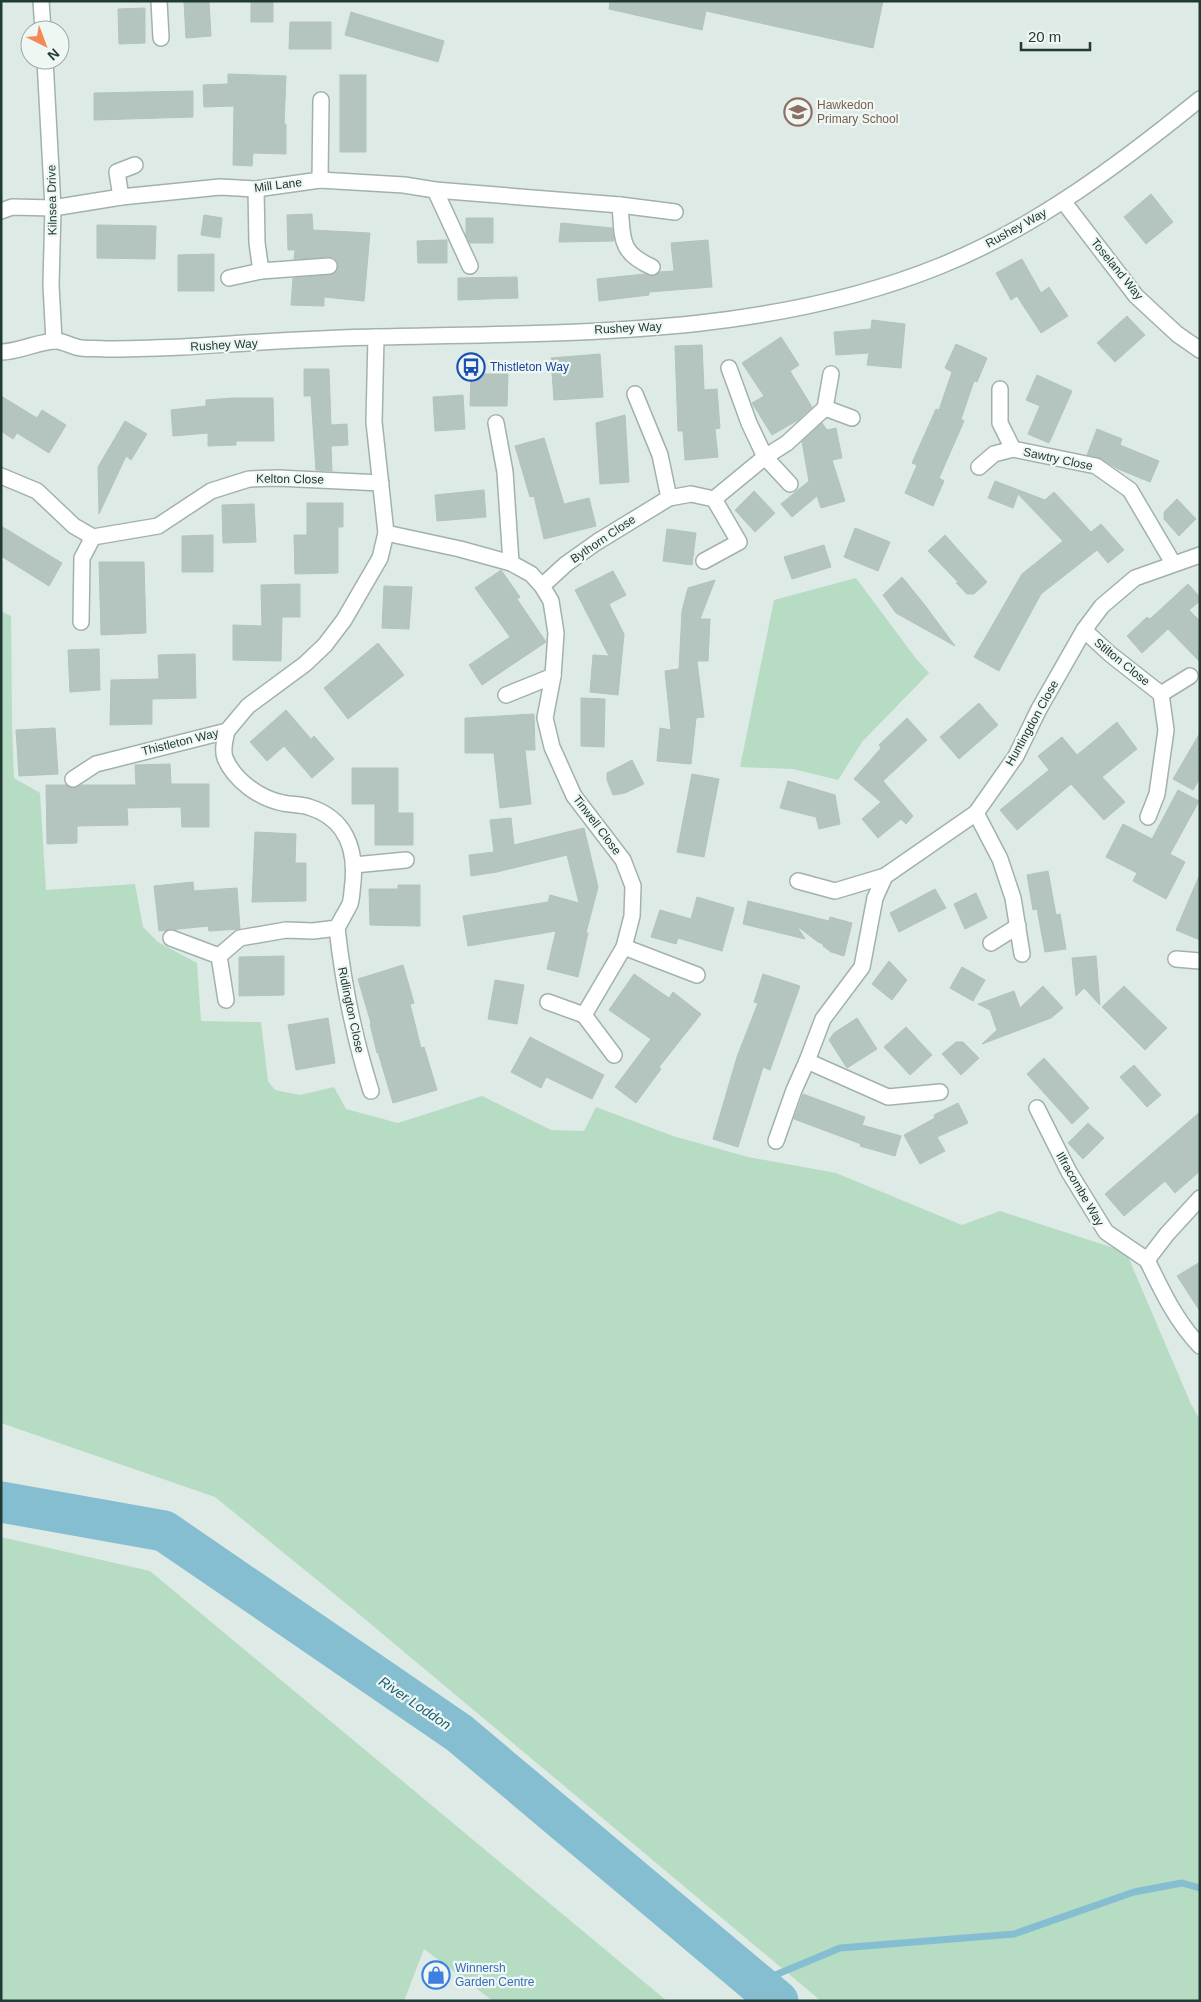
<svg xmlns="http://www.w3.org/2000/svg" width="1201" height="2002" font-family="Arial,sans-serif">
<rect width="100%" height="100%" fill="#deeae6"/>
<g fill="#b7dcc4">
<path d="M856,578l58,78 15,17 -67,69 -24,38 -45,-11 -53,-2 34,-167z"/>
<path d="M1,611l10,5 1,109 2,53 26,15 6,97 89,-6 8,43 15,15 39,21 4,58 60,1 7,59 7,9 25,5 34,-8 12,22 52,14 84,-27 69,34 33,1 12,-24 77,29 75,21 88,16 126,52 38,-14 126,41 65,152 9,16v581h-379l-467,-391 -139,-113 -214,-74z"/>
<path d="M1,1537l149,34 517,430h-174l-69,-52 -20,52h-403z"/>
</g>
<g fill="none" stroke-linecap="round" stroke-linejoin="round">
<path stroke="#85bed0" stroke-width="7" d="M756,1983l84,-35 174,-14 120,-42 48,-9 18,5"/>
<path stroke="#85bed0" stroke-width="41" d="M1,1502l163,29 295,202 319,268"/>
</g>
<g fill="#b4c5bf" stroke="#b1c4be">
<path d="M184,1h25l2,35 -25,2z"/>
<rect x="251" y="1" width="22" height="21"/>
<path d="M610,1h273l-10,47 -167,-37 -4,19 -93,-21z"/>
<path d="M145,8v35l-26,1 -1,-35z"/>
<path d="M351,12l93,29 -6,21 -93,-27z"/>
<path d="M290,22h41v27h-42z"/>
<path d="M228,74l58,2 -2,48h2v30l-33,-1 -1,13 -19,-1 1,-59 -30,1 -1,-22 25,-1z"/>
<rect x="340" y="75" width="26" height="77"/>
<path d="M193,91v26l-99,3v-27z"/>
<path d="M1151,194l22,28 -27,22 -22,-27z"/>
<path d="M312,214l1,16 57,3 -6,68 -40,-4v9l-33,-1 2,-27 37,-3 8,-5 -1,-9 -4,-4 -39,2 1,-9h-7l-1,-35z"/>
<path d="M204,215l18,3 -2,20 -19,-3z"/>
<path d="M466,218h27v25h-23l-4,-8z"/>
<path d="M561,223l51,5 2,13 -55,1z"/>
<path d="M97,225l59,1 -1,33 -58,-1z"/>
<path d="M447,240v23h-29l-1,-22z"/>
<path d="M708,240l4,47 -63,5v3l-50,6 -2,-22 48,-5 8,2 7,-4 14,-1 -3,-28z"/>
<path d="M214,254v37h-36v-36z"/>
<path d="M1022,259l19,34 8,-6 19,29 -27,17 -24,-37 -6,4 -15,-27z"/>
<path d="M517,277l1,21 -60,2v-22z"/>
<path d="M1127,316l18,19 -30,27 -18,-19z"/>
<path d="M872,320l33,4 -4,44 -34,-3 2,-12 -33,2 -2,-23 37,-3z"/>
<path d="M781,337l18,28 -9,6 22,36 -14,13 -26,15 -20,-32 12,-7 -22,-33z"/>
<path d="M956,344l31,14 -10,24 -3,-1 -13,38 3,2 -25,57 5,3 -11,25 -28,-13 12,-28 -5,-2 24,-54 3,1 13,-38 -7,-4z"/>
<path d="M702,345l2,45 13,-1 3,39 -5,1 3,28 -33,3 -2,-29h-5l-3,-85z"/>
<path d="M600,354l3,43 -49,3 -3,-42z"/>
<path d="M304,369h25l2,56 16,-1 1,21 -17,1 1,25 -16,-1 -5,-74h-7z"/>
<path d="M471,374h37l-1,32h-37z"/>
<path d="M1037,375l35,16 -23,52 -21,-9 12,-28 -14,-6z"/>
<path d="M463,395l2,34 -30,2 -2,-34z"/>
<path d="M1,396l36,22 5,-8 24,15 -17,28 -32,-20 -4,6 -12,-8z"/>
<path d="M233,398h40l1,43h-38v4l-28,1v-13l-35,3 -2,-26 35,-4v-6z"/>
<path d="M625,415l4,67 -29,2 -4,-61z"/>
<path d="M125,421l22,13 -16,26 -5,-4 -27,58 -1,-47z"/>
<path d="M822,423l5,7 9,-2 6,30 -10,2 13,41 -24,7 -4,-12 -25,21 -11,-13 28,-23 -7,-39z"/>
<path d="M1097,429l25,10 -2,6 39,16 -9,21 -32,-13 -20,-12 -11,-2z"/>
<path d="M544,438l20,66 25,-6 7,28 -52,13 -10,-43 -4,1 -15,-51z"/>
<path d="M995,481l50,19 9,-8 37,40 10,-8 23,26 -16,13 -11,-13 -56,44 -42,77 -25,-14 48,-83 41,-33 -45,-47 -5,14 -25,-10z"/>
<path d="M484,490l2,27 -49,4 -2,-26z"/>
<path d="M754,491l21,22 -20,19 -20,-22z"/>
<path d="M1177,499l19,20 -17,17 -15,-17v-7z"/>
<path d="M307,503h36v24h-5v46l-43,1 -1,-39h13z"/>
<path d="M254,504l2,38 -33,1 -1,-38z"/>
<path d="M1,526l61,37 -13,23 -48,-30z"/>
<path d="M855,528l35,14 -12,29 -34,-14z"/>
<path d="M667,529l29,4 -4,32 -29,-4z"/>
<path d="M213,535v37h-31v-36z"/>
<path d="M945,535l42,47 -13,12h-7l-11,-11 2,-1 -30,-31z"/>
<path d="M824,545l7,22 -39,12 -8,-22z"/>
<path d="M99,562h45l2,71 -45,2z"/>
<path d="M501,570l19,27 -3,2 29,43 -64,43 -13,-20 41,-28 -35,-49z"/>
<path d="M613,571l13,24 -17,9 15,30 -6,61 -28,-3 3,-37 16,1 -34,-66z"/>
<path d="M902,577l22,27 31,42 -59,-33 -13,-18z"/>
<path d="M715,580l-15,39h10l-2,42h-11l7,56 -8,1 -5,46 -34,-3 3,-33 11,2 -6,-59 14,-2 3,-58 6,-23z"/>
<path d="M300,584v33h-18l-1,44 -48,-1v-35l29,1 -1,-41z"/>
<path d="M1188,584l12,13v4l-11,9 11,11v41l-32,-33 -26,24 -15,-17 20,-19 3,2z"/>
<path d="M384,586l28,1 -3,42 -27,-1z"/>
<path d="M378,643l26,32 -56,44 -24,-31z"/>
<path d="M99,649l1,41 -30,2 -2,-42z"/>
<path d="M195,654l1,44 -44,1v25l-42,1 1,-45 48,-1 -1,-24z"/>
<path d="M581,698l24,1 -1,48 -23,-1z"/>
<path d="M979,703l19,22 -39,34 -19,-22z"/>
<path d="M286,710l25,29 3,-3 20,23 -22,19 -28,-32 -17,15 -17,-19z"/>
<path d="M534,714l1,36h-10l6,54 -31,4 -6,-55h-29v-35z"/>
<path d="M907,718l20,22 -44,41 30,35 -7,8 -5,-5 -23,19 -16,-19 19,-17 -27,-23 27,-31 -2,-3z"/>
<path d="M1117,722l20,27 -35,28 23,25 -21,18 -33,-36 -54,46 -17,-20 49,-40 -11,-14 24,-19 15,18z"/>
<path d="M55,728l3,46 -39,2 -3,-46z"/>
<path d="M1200,733v45l-7,12 -20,-11z"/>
<path d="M632,760l12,24 -19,9 -12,2 -6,-15v-7z"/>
<path d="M170,764l1,20h38v43h-27l-1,-20 -54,1 1,17 -51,1v17l-30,1 -1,-59h20l7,3 8,-3h55l-1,-20z"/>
<path d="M352,768h46v45h15v32h-38v-41h-23z"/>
<path d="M692,774l27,5 -15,78 -27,-5z"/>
<path d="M788,781l47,14 5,29 -21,5 -3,-12 -36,-9z"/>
<path d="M1178,790l21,11 -29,53 15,8 -19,37 -33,-18 4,-8 -31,-16 17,-33 29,15z"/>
<path d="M511,818l3,27 70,-17 14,59 -12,46h2l-10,44 -31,-8 9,-38 -88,15 -5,-30 85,-14 2,-7 29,8 -12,-48 -70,17 -26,4 -2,-21 25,-3 -4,-32z"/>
<path d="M255,832l41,2 -1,29h11v38l-54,1z"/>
<path d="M1048,871l8,44 4,-1 6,35 -21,3 -8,-43 -4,1 -6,-35z"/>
<path d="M1200,874v66l-24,-10z"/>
<path d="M193,882l1,9 43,-3 3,41 -31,2 -1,-5 -49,5 -5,-45z"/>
<path d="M398,885h22v41l-50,-1 -1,-36h29z"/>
<path d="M935,889l11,19 -47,24 -9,-19z"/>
<path d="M976,893l11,25 -22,11 -11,-25z"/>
<path d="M697,897l37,11 -12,43 -44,-13 -2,6 -25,-7 9,-27 31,9z"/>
<path d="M748,901l81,20 1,-4 22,6 -8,33 -13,-4 -8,-6v-2l-5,-2 -21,-16 8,13 -62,-15z"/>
<path d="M284,956v39l-45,1v-39z"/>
<path d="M1096,956l4,49 -16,-17 -8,8 -4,-38z"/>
<path d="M889,961l18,19 -15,20 -20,-16z"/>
<path d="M403,965l11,38 -4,1 11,44 3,-1 13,43 -44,13 -15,-51 -1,1 -7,-29 1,-1 -13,-44z"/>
<path d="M962,967l23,13 -12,21 -23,-13z"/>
<path d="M634,974l35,24 4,-6 28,22 -42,53 2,2 -25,34 -21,-16 36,-48 -42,-29z"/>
<path d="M763,974l37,12 -30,84 -7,-3 -25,80 -25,-8 24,-82 21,-54 -4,-1z"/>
<path d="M495,980l29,5 -7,39 -29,-5z"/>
<path d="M1043,986l20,22 -12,10 -69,26 15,-14 -7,-20 -12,-6 36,-13 6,17z"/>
<path d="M1124,986l43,42 -22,22 -43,-43z"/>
<path d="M328,1018l7,45 -39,7 -8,-45z"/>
<path d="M857,1018l20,31 -30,19 -18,-28 5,-7z"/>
<path d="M906,1027l26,28 -22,20 -26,-28z"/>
<path d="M530,1037l74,38 -12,24 -46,-22 -5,11 -30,-16z"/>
<path d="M956,1042h7l16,16 -18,17 -19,-21z"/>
<path d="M1044,1058l45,50 -17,16 -45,-50z"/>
<path d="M1134,1065l27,30 -14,12 -27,-30z"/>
<path d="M803,1094l62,23 -3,8 39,11 -6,20 -35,-10 1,-2 -67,-25z"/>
<path d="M958,1103l10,20 -31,14 8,14 -25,13 -16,-29 31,-17 -1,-3z"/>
<path d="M1200,1112v59l-25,22 -10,-12 -41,35 -19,-22z"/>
<path d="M1088,1123l16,15 -21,21 -15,-16z"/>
<path d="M1200,1262v49l-23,-35z"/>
</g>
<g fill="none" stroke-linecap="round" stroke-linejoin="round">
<g stroke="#a1b2ad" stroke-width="18">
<g id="minor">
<path d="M41,1l2,29"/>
<path d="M159,1l2,37"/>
<path d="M45,60l8,148 -2,77 3,56"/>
<path d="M320,180l1,-80"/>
<path d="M256,189l1,54 4,28"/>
<path d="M435,190l35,76"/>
<path d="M121,197l-4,-25 18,-7"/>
<path d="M1063,201l73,95 41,38 23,16"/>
<path d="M620,205l55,7"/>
<path d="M1,211l11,-4 41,1 68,-11 99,-10 36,2 64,-9 84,5 31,5 185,15c3,32 -2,47 32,62"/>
<path d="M229,278l32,-7 68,-5"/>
<path d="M1,352c18,0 41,-12 56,-11 8,1 16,6 24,7 8,1 17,0 25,1 26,0 51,-1 76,-2 66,-4 131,-9 196,-10 189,-5 384,1 562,-71 95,-38 181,-103 260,-167"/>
<path d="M729,368l20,55 16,34 25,27"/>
<path d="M1000,389v34l13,26 83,17 34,24 43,73"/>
<path d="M635,394l25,61 9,43"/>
<path d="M825,408l27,10"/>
<path d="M496,423l9,49 6,91"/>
<path d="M979,467l15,-13 19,-5"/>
<path d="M1,476l36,15 37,35 19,11 65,-11 53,-35 38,-12 29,-1 103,5"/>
<path d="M386,533l74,16 51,14 20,11 11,12 9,15 5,32 -3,43 -8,42 7,29 22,49 49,64 10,26 -1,30 -8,31 -40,68 -36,-13"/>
<path d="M704,561l35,-19 -25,-43"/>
<path d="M542,586l24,-22 31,-22 72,-44 22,-4 23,5 51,-42 22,-14 38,-35 6,-34"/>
<path d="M81,622l1,-64 11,-21"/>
<path d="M1084,630l26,24 51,40 5,36 -9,64 -9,23"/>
<path d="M1161,694l29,-18"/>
<path d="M506,695l47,-19"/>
<path d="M73,779l23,-15 131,-33 21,-25 57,-42 20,-19 19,-25 36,-62 6,-25 -12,-111 2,-85"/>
<path d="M976,813l24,46 13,39 9,56"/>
<path d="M354,865l52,-5"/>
<path d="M885,876l-10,22 -13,69 -39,52 -16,42 81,36 52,-5"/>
<path d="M798,881l37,10 50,-15 91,-63 40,-57 23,-47 45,-79 18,-24 33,-28 65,-23"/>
<path d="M337,928c6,55 17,109 34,163"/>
<path d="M171,938l48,18"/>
<path d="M991,943l27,-17"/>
<path d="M624,947l73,28"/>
<path d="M1176,959l24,2"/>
<path d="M226,1000l-7,-44 21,-18 46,-8 27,1 24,-3c4,-8 9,-16 13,-24 2,-6 2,-15 3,-22 3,-34 -8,-64 -44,-75 -8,-3 -18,-2 -26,-4 -23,-4 -49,-23 -58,-45 -3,-9 0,-18 2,-27"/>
<path d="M584,1015l30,40"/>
<path d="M1037,1108l32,64 37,60 41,28 20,-26 33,-36"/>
<path d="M776,1141l18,-51 13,-29"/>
<path d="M1147,1260c15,31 29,61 53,86"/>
</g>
</g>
<use href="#minor" stroke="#fff" stroke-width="15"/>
</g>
<defs>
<g id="school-ring" transform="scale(1.4375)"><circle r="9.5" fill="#eff7f3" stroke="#8d6e63" stroke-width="1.5"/><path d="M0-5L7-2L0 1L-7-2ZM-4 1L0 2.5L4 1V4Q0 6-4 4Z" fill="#8d6e63"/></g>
<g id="bus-ring" transform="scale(1.4375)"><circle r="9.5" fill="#eff7f3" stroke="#1a4fb4" stroke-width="1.5"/><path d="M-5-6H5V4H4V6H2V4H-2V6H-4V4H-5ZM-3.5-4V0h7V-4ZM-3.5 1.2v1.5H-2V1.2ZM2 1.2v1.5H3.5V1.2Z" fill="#1a4fb4"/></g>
<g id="shop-ring" transform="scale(1.4375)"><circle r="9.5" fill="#eff7f3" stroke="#3f7fe0" stroke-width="1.5"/><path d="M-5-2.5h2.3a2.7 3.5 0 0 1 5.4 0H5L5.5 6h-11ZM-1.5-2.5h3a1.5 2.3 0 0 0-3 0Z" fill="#3f7fe0"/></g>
</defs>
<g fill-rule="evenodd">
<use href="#school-ring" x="798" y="112"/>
<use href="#bus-ring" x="471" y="367"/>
<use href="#shop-ring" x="436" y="1975"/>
</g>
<g text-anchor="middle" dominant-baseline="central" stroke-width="4.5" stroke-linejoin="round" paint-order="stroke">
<g font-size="12" fill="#785e54" stroke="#eff7f3" text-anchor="start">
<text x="817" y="105">Hawkedon<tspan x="817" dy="14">Primary School</tspan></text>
</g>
<g font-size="12" fill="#203a35" stroke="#eff7f3">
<text transform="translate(278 185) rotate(-7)">Mill Lane</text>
<text transform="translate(52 200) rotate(-91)">Kilnsea Drive</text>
<text transform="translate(1016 228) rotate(-29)">Rushey Way</text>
<text transform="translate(1117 269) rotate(51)">Toseland Way</text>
<text transform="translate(628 328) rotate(-3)">Rushey Way</text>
<text transform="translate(224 345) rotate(-3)">Rushey Way</text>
<text transform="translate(1058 459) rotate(12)">Sawtry Close</text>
<text transform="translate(290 479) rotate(1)">Kelton Close</text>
<text transform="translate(603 539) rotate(-34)">Bythorn Close</text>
<text transform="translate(1122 662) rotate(39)">Stilton Close</text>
<text transform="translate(1032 723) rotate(-61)">Huntingdon Close</text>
<text transform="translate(180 742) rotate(-14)">Thistleton Way</text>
<text transform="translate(597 825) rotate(53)">Tinwell Close</text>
<text transform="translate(351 1010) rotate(78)">Ridlington Close</text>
<text transform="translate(1080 1189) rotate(60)">Ilfracombe Way</text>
</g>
<g font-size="12" fill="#164399" stroke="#eff7f3" text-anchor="start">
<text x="490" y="367">Thistleton Way</text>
</g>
<g font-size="12" fill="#366cbe" stroke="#eff7f3" text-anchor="start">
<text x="455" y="1968">Winnersh<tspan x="455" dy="14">Garden Centre</tspan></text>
</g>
<g font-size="14" font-style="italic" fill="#1a5e75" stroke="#eff7f3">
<text transform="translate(415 1703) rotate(34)">River Loddon</text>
</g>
</g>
<rect width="1201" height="2002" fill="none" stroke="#203a35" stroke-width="5"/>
<g transform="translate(45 45) rotate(138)"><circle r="24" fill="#eff7f3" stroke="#9caba7"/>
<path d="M0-4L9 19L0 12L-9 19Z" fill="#f38954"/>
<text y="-8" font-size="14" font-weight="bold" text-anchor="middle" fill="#203a35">N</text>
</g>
<path d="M1021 42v8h69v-8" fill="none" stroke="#203a35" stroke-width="2.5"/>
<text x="1028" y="42" font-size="15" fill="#203a35" stroke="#eff7f3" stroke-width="4" paint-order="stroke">20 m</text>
</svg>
